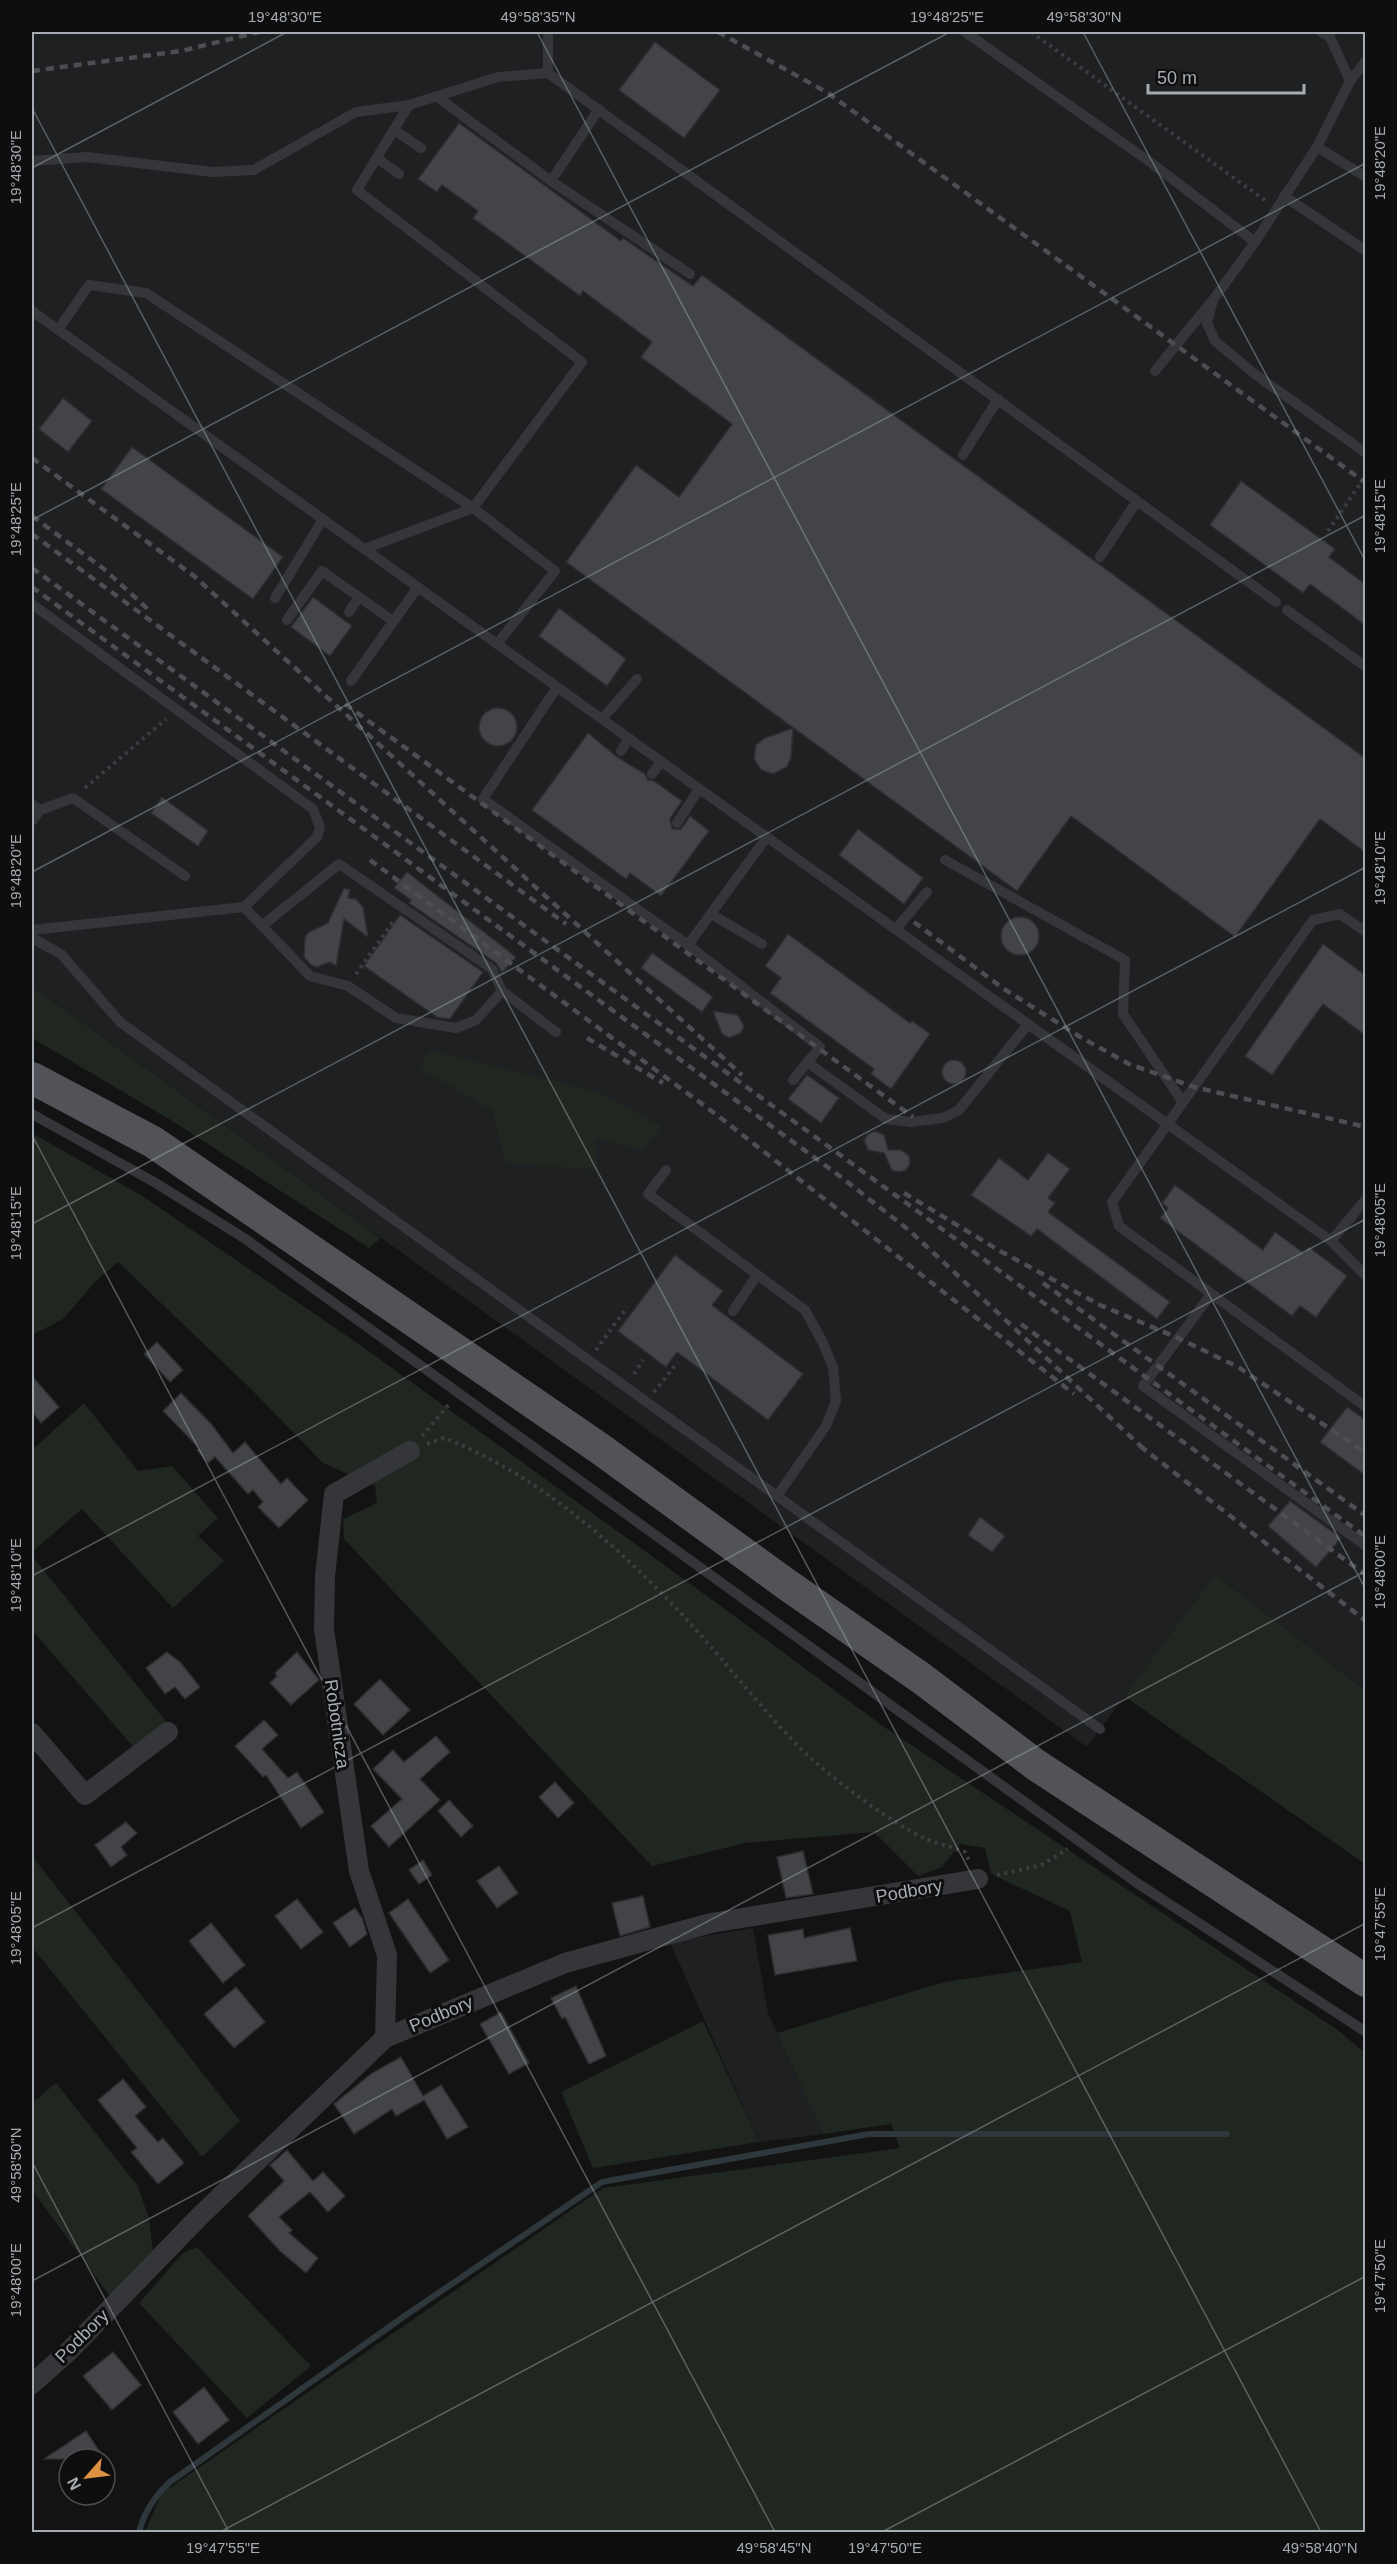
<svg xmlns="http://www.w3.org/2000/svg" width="1397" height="2564" font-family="Helvetica,sans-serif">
<rect width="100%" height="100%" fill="#131314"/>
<g fill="#1f2021">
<path d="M32,32h1333v1658l-150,-116 -128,173 -1055,-761z"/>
<path d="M753,1928l15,85 55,121 -64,8 -89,-200z"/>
</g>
<g fill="#202620">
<path d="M32,986l349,252 -12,10 -195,-126 -142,-84z"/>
<path d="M429,1050l166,41 67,35 -18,23 -49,-10 3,31 -92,-7 -13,-52 -73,-42z"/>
<path d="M32,1133l112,64 216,148 354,256 166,123 459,307 26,22v479h-1220l16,-38 442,-306 297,-40 -9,-24 -68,10 -46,-101 167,-51 138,-20 -12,-51 -79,-37 -6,-26 -25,-4 -18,23 -24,9 -44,-44 -129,11 -93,23 -308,-327 -1,-20 34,-16 -2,-17 -52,-23 -72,-74 -133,-127 -23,20 -32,37 -31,16z"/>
<path d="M84,1403l54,68 34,-5 46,52 -20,18 26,25 -51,47 -91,-99 -50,43v-102z"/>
<path d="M32,1556l137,169 -33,25 -104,-120z"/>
<path d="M1215,1574l150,116v174l-241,-168z"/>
<path d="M32,1856l208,265 -38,36 -170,-210z"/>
<path d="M703,2021l56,121 -166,26 -32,-76z"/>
<path d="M56,2083l81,102 12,33 4,36 -41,45 -80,-109v-87z"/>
<path d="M197,2247l114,119 -64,52 -108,-115 44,-50z"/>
</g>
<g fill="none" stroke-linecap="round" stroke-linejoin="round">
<path stroke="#2e373c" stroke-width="6" d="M139,2532c5,-20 16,-36 31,-50l236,-167 196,-133 267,-48h358"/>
</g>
<g fill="#424447" stroke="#2d2e30" stroke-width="1.5">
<path d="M655,42l65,48 -36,48 -65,-48z"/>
<path d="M459,123l162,118 2,-3 70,48 9,-11 663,483v94l-45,-33 -85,118 -164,-121 -54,75 -451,-329 70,-97 43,32 53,-73 -91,-67 11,-15 -69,-51 -3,5 -107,-78 5,-7 -36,-26 -5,7 -19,-13z"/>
<path d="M63,398l29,23 -24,31 -29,-23z"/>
<path d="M132,447l151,110 -30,42 -152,-110z"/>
<path d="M1241,481l94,68 -6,8 36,27v41l-55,-41 -7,9 -93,-68z"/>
<path d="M313,597l39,29 -22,30 -39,-29z"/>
<path d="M559,608l67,51 -19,27 -68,-50z"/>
<circle cx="498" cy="727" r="19"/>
<path d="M793,728l-2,30 -4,9 -14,7 -12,-4 -7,-11 2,-14 9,-7z"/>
<path d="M588,733l29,24 28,17 3,6 6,1 28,20 -12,18 2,10h9l9,-13 19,15 -48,65 -31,-23 -4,6 -94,-69z"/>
<path d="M162,797l46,34 -10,15 -47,-33z"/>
<path d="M858,829l65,49 -19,26 -65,-49z"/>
<path d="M407,872l109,85 -14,16 -6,-10 -87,-60 2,-3 -17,-12z"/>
<path d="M344,888l6,2 -2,8 8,1 7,8 5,30 -24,-18 -8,47 -6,-4 -13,5 -6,-2 -7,-8 1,-20 4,-5 19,-9z"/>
<path d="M400,915l83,57 -33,47 -13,-2 -73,-51z"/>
<circle cx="1020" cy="936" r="19"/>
<path d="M788,934l122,89 2,-2 18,13 -39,55 -20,-15 3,-5 -104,-76 11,-15 -16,-12z"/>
<path d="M1323,944l42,31v60l-42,-31 -51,71 -27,-19z"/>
<path d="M652,953l61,44 -11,15 -61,-44z"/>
<path d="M713,1011l25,4 6,11 -3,7 -12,5 -7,-4z"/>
<circle cx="954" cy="1072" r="12"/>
<path d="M807,1075l32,23 -18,25 -33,-24z"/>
<path d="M875,1131l9,4 4,15h13l8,6 1,8 -4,6 -7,2 -7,-2 -8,-17 -16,-3 -4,-10 4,-6z"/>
<path d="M1048,1153l22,16 -22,29 7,5 -7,9 122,90 -13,17 -120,-90 -6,7 -60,-41 28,-37 29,22z"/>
<path d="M1175,1185l88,65 12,-18 29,21 5,-6 38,29 -31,41 -16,-11 -8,10 -132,-98 8,-10 -6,-5z"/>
<path d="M675,1255l48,36 -11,14 91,69 -35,46 -91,-68 -11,15 -48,-36z"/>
<path d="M157,1342l26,28 -13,12 -26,-28z"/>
<path d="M32,1376l27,31 -18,16 -9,-11z"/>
<path d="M181,1393l31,32 21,28 12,-11 36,42 6,-6 21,22 -29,28 -21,-21 5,-5 -10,-12 -5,4 -33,-37 -7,6 -11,-13 2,-2 -36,-37z"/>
<path d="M1347,1407l18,13v55l-45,-33z"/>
<path d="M1290,1501l51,37 -25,29 -48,-41z"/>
<path d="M980,1517l25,19 -13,16 -24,-17z"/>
<path d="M167,1652l13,10 20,25 -15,12 -10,-12 -10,7 -19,-26z"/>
<path d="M297,1652l22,28 -28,25 -21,-22 7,-7 -2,-3z"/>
<path d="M380,1679l30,31 -27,25 -29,-31z"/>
<path d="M264,1720l14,15 -16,14 26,29 9,-6 27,40 -23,16 -35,-53 -3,2 -28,-31z"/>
<path d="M436,1736l14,16 -30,27 20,21 -51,47 -18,-21 31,-27 -29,-30 20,-19 11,12z"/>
<path d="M555,1782l19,21 -16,15 -19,-21z"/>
<path d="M449,1800l24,26 -12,11 -23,-26z"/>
<path d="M126,1822l11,11 -16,14 6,8 -16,12 -16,-22z"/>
<path d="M803,1851l10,43 -27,4 -9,-41z"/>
<path d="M423,1860l9,15 -13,9 -10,-14z"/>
<path d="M499,1866l19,27 -21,15 -20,-27z"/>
<path d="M643,1896l7,31 -30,9 -8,-33z"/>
<path d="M297,1899l26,33 -22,17 -26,-33z"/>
<path d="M408,1899l41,61 -19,13 -41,-60z"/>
<path d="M355,1908l7,10 5,16 -17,13 -17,-24z"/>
<path d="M211,1923l34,42 -22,18 -34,-42z"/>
<path d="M850,1928l7,33 -82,14 -7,-40 35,-6 1,9z"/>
<path d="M576,1986l30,70 -17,8 -24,-47 -3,2 -11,-21z"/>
<path d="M236,1987l29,35 -31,26 -30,-34z"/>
<path d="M501,2012l28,51 -20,11 -29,-50z"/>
<path d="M401,2057l22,39 18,-11 27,42 -21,12 -23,-39 -28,16 -4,-7 -38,25 -20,-30 38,-31z"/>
<path d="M123,2079l23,28 -11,9 23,26 5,-4 21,25 -26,21 -27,-32 6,-4 -39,-48z"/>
<path d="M287,2150l26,31 10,-9 22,24 -17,16 -18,-20 -31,25 13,13 -3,3 29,25 -12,15 -26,-22 -32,-35 36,-35 -14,-16z"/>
<path d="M113,2352l28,33 -29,25 -29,-34z"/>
<path d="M204,2387l25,33 -31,24 -25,-32z"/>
<path d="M86,2431l14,21 -11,7h-45z"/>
</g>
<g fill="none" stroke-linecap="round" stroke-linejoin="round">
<g stroke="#3b3d40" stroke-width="4" stroke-dasharray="3 4.5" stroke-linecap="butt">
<path d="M1031,32l235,169"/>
<path d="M1328,531l38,-56"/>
<path d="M85,788l81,-69"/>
<path d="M356,974l39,-55"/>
<path d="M596,1350l31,-43"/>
<path d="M634,1374l9,-14"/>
<path d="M654,1392l24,-30"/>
<path d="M422,1436l28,-33"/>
<path d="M427,1444l17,-6c88,34 165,100 230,168 44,46 82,97 127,143 26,26 91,75 125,90 13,5 26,8 39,13l5,11"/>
<path d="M997,1875l44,-10 27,-16"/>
</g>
<g stroke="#353639" stroke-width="10">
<path d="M548,32v41"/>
<path d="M965,32l185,130 105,80"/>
<path d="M1321,32l9,5 20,44 -33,66 -62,95 -42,58 -6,23 8,18 41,34 110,78"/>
<path d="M1350,81l16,-20"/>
<path d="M436,96l115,85"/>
<path d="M409,105l-52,85 225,172 -109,146 82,63 -58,73"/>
<path d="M599,109l-48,72 139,93"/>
<path d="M394,130l27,18"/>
<path d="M1317,147l49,30"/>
<path d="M377,158l22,16"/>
<path d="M32,161l55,-4 126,15 41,-2 102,-58 53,-7 89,-28 50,-4 728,529"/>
<path d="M1284,196l82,55"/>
<path d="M32,311l1299,930 35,-42"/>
<path d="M58,330l31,-45 57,8 327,215 -109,41"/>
<path d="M1155,371l56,-69"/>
<path d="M963,455l35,-56"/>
<path d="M1100,557l37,-56"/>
<path d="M275,598l48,-79"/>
<path d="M32,604l281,205 7,18 -3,10 -73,70"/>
<path d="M1287,610l79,57"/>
<path d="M349,612l10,-15"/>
<path d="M287,620l35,-49 71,50"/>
<path d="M351,681l67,-94"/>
<path d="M557,687l-74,112 205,146 79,-108"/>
<path d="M602,719l35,-40"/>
<path d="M621,751l8,-13"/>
<path d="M652,774l9,-12"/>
<path d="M32,804l8,6 -8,11"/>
<path d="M40,810l33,-12 112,78"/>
<path d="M677,823l22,-34"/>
<path d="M945,860l180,100 -2,54 59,87"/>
<path d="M711,914l51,30"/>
<path d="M896,929l31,-37"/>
<path d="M32,930l212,-23 66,69 38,10 48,32 60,10 20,-8 26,-29 -10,-22 -153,-105 -77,62"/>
<path d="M1366,932l-26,-18 -27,6 -201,282 7,24 247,181"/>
<path d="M32,938l29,16 59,68 980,707"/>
<path d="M688,945l132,102 -27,33"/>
<path d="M502,991l54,41"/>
<path d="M807,1062l79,57 25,3 32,-4 16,-8 69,-86"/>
<path d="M32,1114l122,68 90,56 893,645 229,149"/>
<path d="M666,1170l-18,24 157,116 17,31 11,26 3,34 -10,25 -49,70"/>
<path d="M1331,1241l35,35"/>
<path d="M1211,1294l-68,92 223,160"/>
<path d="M733,1311l24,-36"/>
</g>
<g stroke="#353639" stroke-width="20">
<path d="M32,1733l53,62 83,-63"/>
<path d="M385,2038l2,-83 -28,-84 -35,-242 1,-53 9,-82 76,-43"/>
<path d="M32,2384l37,-33 130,-134 186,-179 180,-75 146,-40 267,-44"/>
</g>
<path stroke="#515358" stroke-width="32" d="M32,1078l121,64 446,306 187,136 135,94 115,87 330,216"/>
<g stroke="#4c4e52" stroke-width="4.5" stroke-dasharray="8 6" stroke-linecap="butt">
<path d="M718,32l110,61 538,390"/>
<path d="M32,71l149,-20 78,-19"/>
<path d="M32,458l162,118 548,499"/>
<path d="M32,516l72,53 47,43"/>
<path d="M32,534l534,390"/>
<path d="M32,568l1334,969"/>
<path d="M32,587l805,587 73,57 236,220"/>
<path d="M345,704l568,413"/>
<path d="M370,860l347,255 357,279"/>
<path d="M914,922l90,67 78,49 47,26 65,23 172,40"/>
<path d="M587,1038l76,45"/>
<path d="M904,1193l96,58 100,54 78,33 60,29 128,86"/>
<path d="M1043,1283l323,233"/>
<path d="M1021,1324l345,251"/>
<path d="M1140,1446l226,175"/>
</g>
</g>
<path fill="none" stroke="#a6acb3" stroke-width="1.5" stroke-opacity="0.45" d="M537,32l829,1558M1083,32l283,530M32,108l1289,2424M32,168l255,-136M32,520l918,-488M32,872l1334,-709M32,1135l743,1397M32,1224l1334,-709M32,1576l1334,-709M32,1928l1334,-709M32,2162l197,370M32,2281l1334,-710M220,2532l1146,-609M882,2532l484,-256"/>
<g text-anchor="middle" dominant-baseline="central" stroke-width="6" stroke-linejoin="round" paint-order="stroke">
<g font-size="18" fill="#a6acb3" stroke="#0e0e0f">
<text transform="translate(337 1724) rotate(82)">Robotnicza</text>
<text transform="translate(909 1891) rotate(-10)">Podbory</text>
<text transform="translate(441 2014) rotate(-23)">Podbory</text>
<text transform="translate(82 2336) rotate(-45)">Podbory</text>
</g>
</g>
<rect width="1397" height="2564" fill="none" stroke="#0e0e0f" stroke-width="66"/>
<g transform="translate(87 2477) rotate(242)"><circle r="28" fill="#0e0e0f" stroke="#4b4d51" stroke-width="1.5"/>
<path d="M0-4.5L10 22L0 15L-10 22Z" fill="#dd9243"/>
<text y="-9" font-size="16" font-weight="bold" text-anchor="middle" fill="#a6acb3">N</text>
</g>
<path d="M1148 84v9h156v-9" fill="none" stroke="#a6acb3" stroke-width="3"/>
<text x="1157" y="84" font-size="18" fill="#a6acb3" stroke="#0e0e0f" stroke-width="4.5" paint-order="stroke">50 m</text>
<rect x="33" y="33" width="1331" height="2498" fill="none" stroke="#a6acb3" stroke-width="2"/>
<g font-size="15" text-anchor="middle" fill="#a6acb3">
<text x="285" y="22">19°48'30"E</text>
<text x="538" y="22">49°58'35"N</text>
<text x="947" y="22">19°48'25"E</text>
<text x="1084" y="22">49°58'30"N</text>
<text transform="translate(1380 163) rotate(-90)" y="5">19°48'20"E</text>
<text transform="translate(16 167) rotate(-90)" y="5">19°48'30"E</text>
<text transform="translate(1380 516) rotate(-90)" y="5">19°48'15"E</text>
<text transform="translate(16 519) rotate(-90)" y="5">19°48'25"E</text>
<text transform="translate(1380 868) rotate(-90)" y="5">19°48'10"E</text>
<text transform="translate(16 871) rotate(-90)" y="5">19°48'20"E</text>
<text transform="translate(1380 1220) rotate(-90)" y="5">19°48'05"E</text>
<text transform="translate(16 1223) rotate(-90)" y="5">19°48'15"E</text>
<text transform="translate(1380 1572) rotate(-90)" y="5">19°48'00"E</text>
<text transform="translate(16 1575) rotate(-90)" y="5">19°48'10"E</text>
<text transform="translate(1380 1924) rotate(-90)" y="5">19°47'55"E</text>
<text transform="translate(16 1928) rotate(-90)" y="5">19°48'05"E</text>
<text transform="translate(16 2165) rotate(-90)" y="5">49°58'50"N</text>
<text transform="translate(1380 2276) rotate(-90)" y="5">19°47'50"E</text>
<text transform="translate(16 2280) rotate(-90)" y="5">19°48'00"E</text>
<text x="223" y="2553">19°47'55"E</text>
<text x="774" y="2553">49°58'45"N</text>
<text x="885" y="2553">19°47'50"E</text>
<text x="1320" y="2553">49°58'40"N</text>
</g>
</svg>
